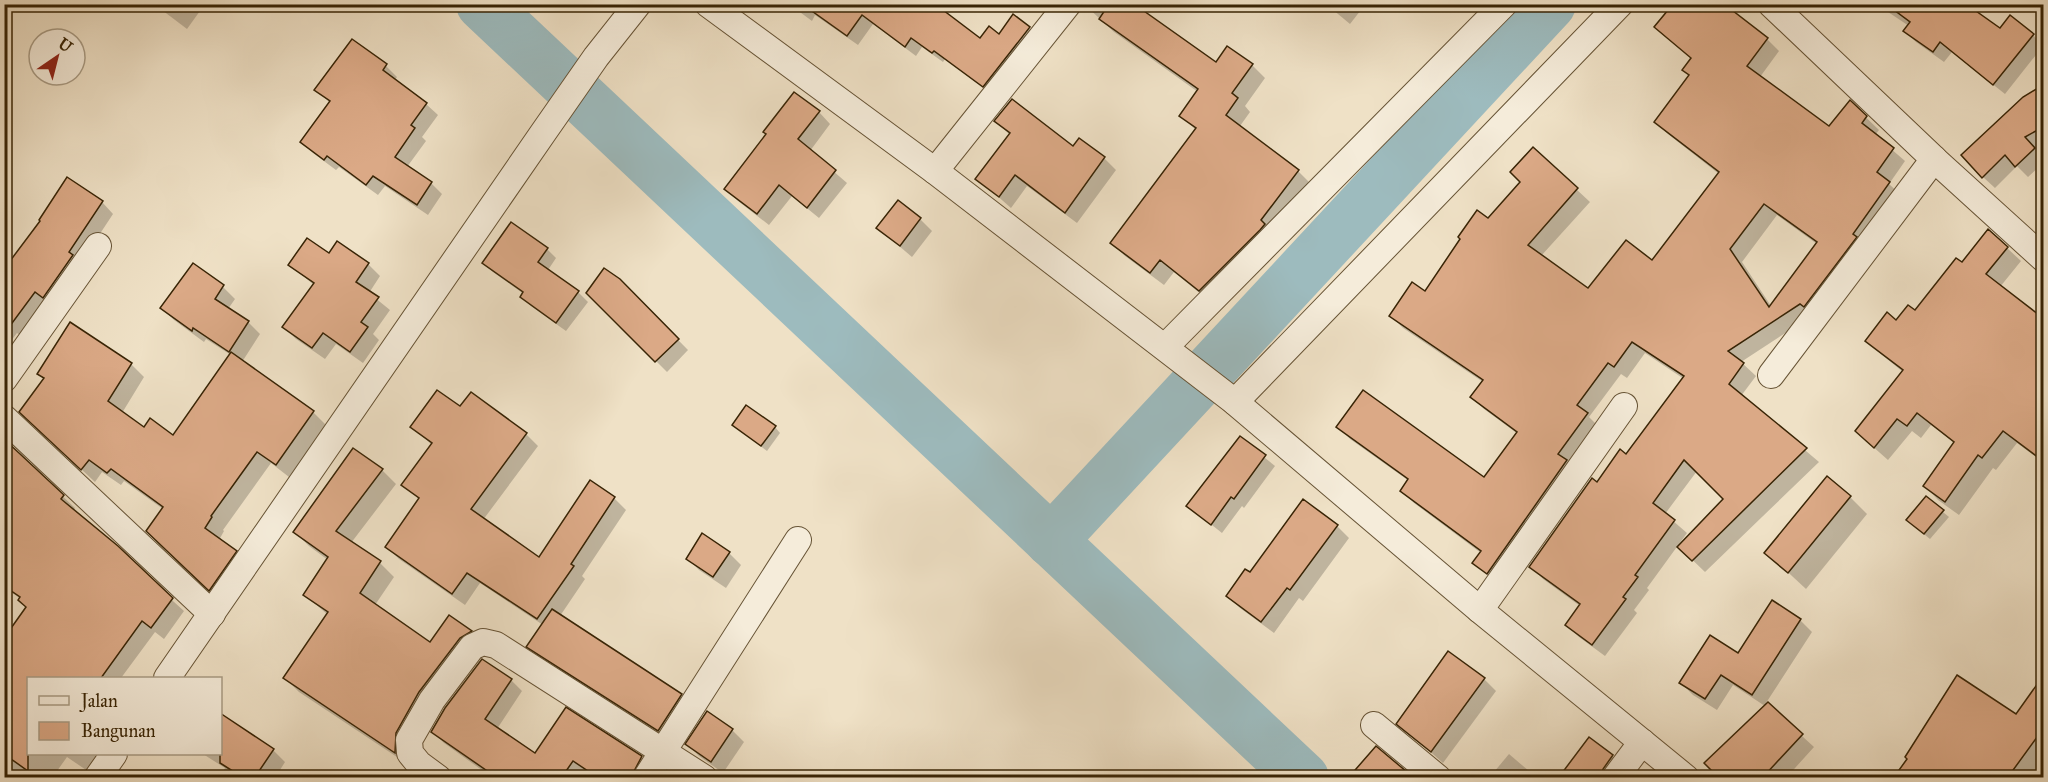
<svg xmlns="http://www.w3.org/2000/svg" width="2048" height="782" font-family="'IM FELL Great Primer',serif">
<rect width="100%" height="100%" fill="#efe1c6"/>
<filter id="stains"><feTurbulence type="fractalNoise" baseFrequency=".00333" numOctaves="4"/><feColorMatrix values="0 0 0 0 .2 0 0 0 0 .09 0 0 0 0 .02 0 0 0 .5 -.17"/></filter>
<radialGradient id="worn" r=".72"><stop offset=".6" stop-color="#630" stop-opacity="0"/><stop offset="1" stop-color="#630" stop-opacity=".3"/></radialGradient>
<g fill="#0003" fill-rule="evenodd">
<path d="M154,4h51l-18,25z"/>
<path d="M789,4h143l49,36 18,-4 15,-20 26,22 -46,58 -49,-37 -2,3 -21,-15 -6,9 -43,-32 -15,21 -43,-30 -3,6z"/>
<path d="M1084,4h48l84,60 36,1 13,13 -20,28 5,6 -10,14 58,45 13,13 -98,120 -39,-32 -10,13 -39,-29 -13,-13 85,-112 -16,-15 17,-24 -84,-60z"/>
<path d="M1326,4h37l1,2 -14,18z"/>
<path d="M1470,4h19l-7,10z"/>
<path d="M1675,4h58l-4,6 38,29 12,12 -19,26 69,51 21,-26 29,28 -4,5 30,26 -16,23 12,11 -88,120 -72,47 15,14 -15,20 78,66 -114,110 -26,-25 47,-48 -29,-28 -32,43 22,19 -40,55 2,2 -15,20 3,3 -32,43 -26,-19 -12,-12 13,-19 -37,-27 -12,-13 66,-82 29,-28 58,-77 -39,-26 -18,25 -6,-4 -32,43 10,10 -99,158 -26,-22 7,-10 -67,-50 -12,-12 7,-10 -59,-42 -12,-13 147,53 33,-45 -34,-25 -12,-12 11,-15 -80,-54 -12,-12 34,-23 96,-111 12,-33 57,53 -49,54 47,34 64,-28 67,-88 -51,-40 -12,-12 34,-46 2,-17 -36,-32zM1777,215l40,29 -46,62 -29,-44z"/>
<path d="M1876,4h88l36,26 33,5 10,11 -38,48 -53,-42 -8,10 -28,-20 -11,-11 4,-5z"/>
<path d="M352,41l34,25 11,11 -2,3 31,24 12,11 -16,22 4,4 -19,26 24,16 11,11 -14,21 -43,-29 -7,9 -39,-28 -3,3 -23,-17 -11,-11 28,-39 -14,-14z"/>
<path d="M2044,87v82l-4,-3 -12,11 -11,-11 -22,22 -12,-11 40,-79z"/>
<path d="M819,112l11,12 -20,27 37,32 -28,35 -27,-22 -23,29 -31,-24 -12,-12z"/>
<path d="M996,121l77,27 6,-8 25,18 12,12 -39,53 -50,-37 -16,22 -34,-30 33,-43z"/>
<path d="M102,202l11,12 -33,50 -58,73 -5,-4 -13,17v-72z"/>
<path d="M920,219l12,12 -20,26 -34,-29z"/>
<path d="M337,243l32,22 11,11 -11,17 21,17 -17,24 6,6 -16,23 -27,-19 -11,15 -29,-20 -12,-12 30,-42 -24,-20 40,-10z"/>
<path d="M2007,248l14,13 -21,26 44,33v143l-27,-20 -21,27 -3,-2 -34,47 -21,-15 -13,-14 30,-43 -24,-18 -10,13 -9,-7 -24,29 -17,-15 32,-73 -22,-18 -14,-13 48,-29 47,-48z"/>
<path d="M547,249l9,9 -8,12 30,22 10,10 -22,29 -35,-25 -9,-9 2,-3 -31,-22 -9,-9z"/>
<path d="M193,265l30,22 12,12 -7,10 20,13 12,12 -18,28 71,50 13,13 -37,52 -18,-14 -48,67 1,1 -5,9 17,12 12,13 -25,37 -62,-58 2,-35 -39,-28 -3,4 -19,-13 -7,10 -61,-57 11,-46 -6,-6 92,-9 13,13 -22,36 22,16 29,8 58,-82 -25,-16 -2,3 -30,-22 -12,-12z"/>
<path d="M619,280l69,70 -21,22 -79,-79z"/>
<path d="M461,409l65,25 12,12 -55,74 56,39 75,-61 12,12 -44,66 3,3 -25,37 121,80 12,12 -22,34 -131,-84 -12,-12 15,-21 -63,-42 -15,22 -66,-46 -12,-12 33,-47 -17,-15 29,-40 -20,-18z"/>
<path d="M775,427l5,6 -13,18 -28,-21z"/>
<path d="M1240,438l35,28 -31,42 -2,-2 -20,27 -34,-27z"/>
<path d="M4,441l71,67 -2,3 111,100 -20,28 -9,-7 -34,46h-93v76h79l-15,20 -25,-17 -15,21h-48v-137l24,-33 -7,-9 -17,-12z"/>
<path d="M382,470l14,14 -45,59 29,20 14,14 -19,28 56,40 19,-28 21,15 13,14 -10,6 -65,113 -110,-73 -14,-14 43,-63 -24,-21 24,-34 -19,-14 -14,-14z"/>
<path d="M1850,497l17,17 -61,75 -40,-37z"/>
<path d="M1926,498l23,19 -19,22 -16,-13z"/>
<path d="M1303,501l34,25 12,12 -46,63 -4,-3 -25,35 -34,-25 -12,-12 22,-22z"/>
<path d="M729,553l12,12 -15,23 -27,-18 -12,-12z"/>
<path d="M1800,620l12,12 -46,71 48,44 -28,31h-66l-14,-15 59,-57 -32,-21 -16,25 -24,-15 -12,-12 57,-28z"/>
<path d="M1484,679l12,12 -53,72 -45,-40z"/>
<path d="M511,680l11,11 -25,38 38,27 106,1 11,11 -5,10h-154l-49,-35 -11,-11z"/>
<path d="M2043,680l1,78 -15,20h-135l15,-19 107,-43z"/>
<path d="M732,730l12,12 -21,31 -24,-17 -12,-12z"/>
<path d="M1589,739l23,17 14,14 -5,8h-60z"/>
<path d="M1376,748l36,30h-52l-5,-6z"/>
<path d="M273,750l12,12 -10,16h-56l6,-10 -22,-14z"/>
<path d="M1509,754l28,24h-48z"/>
</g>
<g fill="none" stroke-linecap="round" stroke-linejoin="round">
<g stroke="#9dbbbe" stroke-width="52">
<path d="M482,4l821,774"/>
<path d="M1051,541l499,-537"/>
</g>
</g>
<g fill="#dba986" stroke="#382405" stroke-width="1.5" fill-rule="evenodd">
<path d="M802,4h133l45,34 9,-12 10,8 14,-20 17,13 -47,60 -49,-36 -2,2 -21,-15 -6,9 -43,-32 -15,21z"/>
<path d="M1109,4h25l82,58 11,-16 26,18 -21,29 6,5 -12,17 73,55 -38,50 4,4 -5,6 -61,61 -39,-31 -10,13 -40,-30 86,-115 -17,-12 19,-27 -99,-70z"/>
<path d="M1673,4h51l44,34 -21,28 82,60 21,-26 17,16 -5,7 32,25 -17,24 13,10 -37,52 4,3 -53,70 -4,-3 -72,47 16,12 -15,21 78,64 -115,113 -15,-14 46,-48 -39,-39 -31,43 22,17 -40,55 3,2 -15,20 3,2 -34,46 -27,-20 15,-21 -51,-37 63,-89 5,4 23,-33 6,5 58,-78 -52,-34 -18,25 -6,-4 -31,42 11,8 -30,41 9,6 -80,114 -15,-11 9,-12 -81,-60 8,-12 -72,-52 27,-37 121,87 33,-45 -47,-35 13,-17 -94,-64 23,-34 13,9 35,-52 -2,-2 19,-27 11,8 32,-36 -10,-10 23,-25 45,41 -50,57 60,43 38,-48 26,20 67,-88 -65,-50 35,-47 -7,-5 9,-12 -37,-31zM1764,204l53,38 -48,65 -39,-58z"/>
<path d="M1886,4h80l34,24 10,-13 24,19 -41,51 -53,-43 -7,10 -30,-21 7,-9z"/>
<path d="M352,39l35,25 -4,6 44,33 -16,22 4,3 -20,29 37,25 -15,23 -44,-29 -7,9 -39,-29 -3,4 -24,-18 30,-41 -16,-11z"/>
<path d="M2043,85v42l-18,10 10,11 -20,19 -10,-12 -23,23 -21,-23 62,-58z"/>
<path d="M794,92l26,19 -22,28 38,31 -29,38 -28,-23 -22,29 -33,-25 42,-55 -3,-2z"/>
<path d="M1012,99l61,47 6,-8 26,19 -40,56 -50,-38 -16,22 -24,-18 35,-46 -16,-12z"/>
<path d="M67,177l36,24 -34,51 4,3 -30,43 -8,-6 -31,42v-65l36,-48 -1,-1z"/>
<path d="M898,200l23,18 -21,28 -24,-18z"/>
<path d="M511,222l37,26 -10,14 41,29 -23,32 -36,-26 3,-5 -41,-29z"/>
<path d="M1988,229l20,18 -22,27 57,44v143l-40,-30 -21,27 -4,-3 -33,47 -22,-16 31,-44 -37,-29 -10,13 -10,-7 -23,29 -19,-17 48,-61 -38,-29 22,-29 9,8 12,-15 7,5 41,-52 6,4z"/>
<path d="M307,238l22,15 8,-12 32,22 -13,19 23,15 -18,25 7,5 -18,25 -27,-19 -11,15 -30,-21 32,-44 -26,-18z"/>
<path d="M193,263l31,22 -9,14 34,22 -20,31 -36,-24 -1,3 -32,-23z"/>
<path d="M604,268l16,11 59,60 -24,23 -69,-69z"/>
<path d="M70,322l62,41 -24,38 36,26 6,-9 23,17 58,-83 83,59 -38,54 -19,-13 -46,64 1,1 -7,11 32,23 -28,40 -63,-60 17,-24 -52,-38 -4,4 -18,-13 -8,10 -62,-58 25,-34 -7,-4z"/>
<path d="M437,390l23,16 11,-14 56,41 -56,76 68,48 51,-77 25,17 -44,67 3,2 -37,53 -70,-46 -15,21 -67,-47 34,-49 -18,-13 31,-42 -22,-16z"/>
<path d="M746,405l30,21 -15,20 -29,-21z"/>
<path d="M1240,436l26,19 -32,44 -3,-2 -20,28 -25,-19z"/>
<path d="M4,439l60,56 -3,4 57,47 55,52 -22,30 -9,-7 -41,57h-73v93l-24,-17v-116l22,-31 -8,-7 2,-3 -16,-11z"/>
<path d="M353,448l30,21 -47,62 45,30 -21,32 70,49 19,-27 23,16 -12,7 -41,54 -23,41 -1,20 -112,-75 45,-66 -25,-17 25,-38 -35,-25z"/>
<path d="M1827,476l24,20 -63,77 -24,-20z"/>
<path d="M1926,496l18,14 -20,24 -18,-14z"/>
<path d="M1303,499l35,26 -48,65 -3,-2 -26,34 -35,-26 19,-27 5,3z"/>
<path d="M702,533l28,19 -17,25 -27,-18z"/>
<path d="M1772,600l29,19 -49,76 -31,-20 -16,24 -26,-16 31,-48 28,18z"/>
<path d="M552,609l130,85 -24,37 -132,-84z"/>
<path d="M1448,651l37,27 -54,74 -35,-28z"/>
<path d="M482,659l30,20 -27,40 50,34 31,-46 76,49 -11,21h-34l-24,-16 -9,13 6,3h-74l-65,-45 14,-24z"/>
<path d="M1957,675l59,39 27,-38v53l-35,48h-114l13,-18 -2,-2z"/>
<path d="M1768,702l35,32 -40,43h-45l-14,-14z"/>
<path d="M707,711l26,18 -22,33 -26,-18z"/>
<path d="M220,713l54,36 -19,28h-13l-22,-14z"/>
<path d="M1589,737l24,18 -10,14 -3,8h-41z"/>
<path d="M1376,746l37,31h-64z"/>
</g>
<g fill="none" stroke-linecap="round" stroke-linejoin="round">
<g stroke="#665335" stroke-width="28">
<g id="street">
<path d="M708,4l227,167 300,231 245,208 206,168"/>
<path d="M1771,4l163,155 110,100"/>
<path d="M935,171l133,-167"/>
<path d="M1165,347l339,-343"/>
<path d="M1771,375l163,-216"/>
<path d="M4,379l94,-133"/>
<path d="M1235,402l385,-398"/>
<path d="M4,418l208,196"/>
<path d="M1480,610l144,-204"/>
<path d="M167,678l376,-545 53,-76 42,-53"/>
<path d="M1374,725l64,53"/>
<path d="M97,778l17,-24"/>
<path d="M438,778l-19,-14 -9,-11 -1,-13 23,-40 40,-53 11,-5 13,3 208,133"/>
<path d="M646,778l152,-238"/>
<path d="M1615,778l27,-36"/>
</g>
</g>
<use href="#street" stroke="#f5ecda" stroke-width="26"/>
</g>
<rect width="2048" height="782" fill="none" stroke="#efe1c6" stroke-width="24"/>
<rect x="6" y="6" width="2036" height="770" fill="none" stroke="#382405" stroke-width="3"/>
<rect x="12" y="12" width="2024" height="758" fill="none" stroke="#382405" stroke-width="1.5"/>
<rect x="27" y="677" width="195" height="78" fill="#f5ecda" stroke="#a99c85" stroke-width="1.5"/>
<rect x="39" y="696" width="30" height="9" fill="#f5ecda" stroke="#a99c85" stroke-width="1.5"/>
<text x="81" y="707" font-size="18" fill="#382405">Jalan</text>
<rect x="39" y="722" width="30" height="18" fill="#dba986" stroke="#a99c85" stroke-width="1.5"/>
<text x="81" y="737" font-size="18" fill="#382405">Bangunan</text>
<g transform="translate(57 57) rotate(35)"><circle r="28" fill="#f5ecda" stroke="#a99c85" stroke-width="1.5"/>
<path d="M0-4.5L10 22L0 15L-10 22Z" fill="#8f2418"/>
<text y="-9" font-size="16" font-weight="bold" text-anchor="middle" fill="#382405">U</text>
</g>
<rect width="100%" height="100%" filter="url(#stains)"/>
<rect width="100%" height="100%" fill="url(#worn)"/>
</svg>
